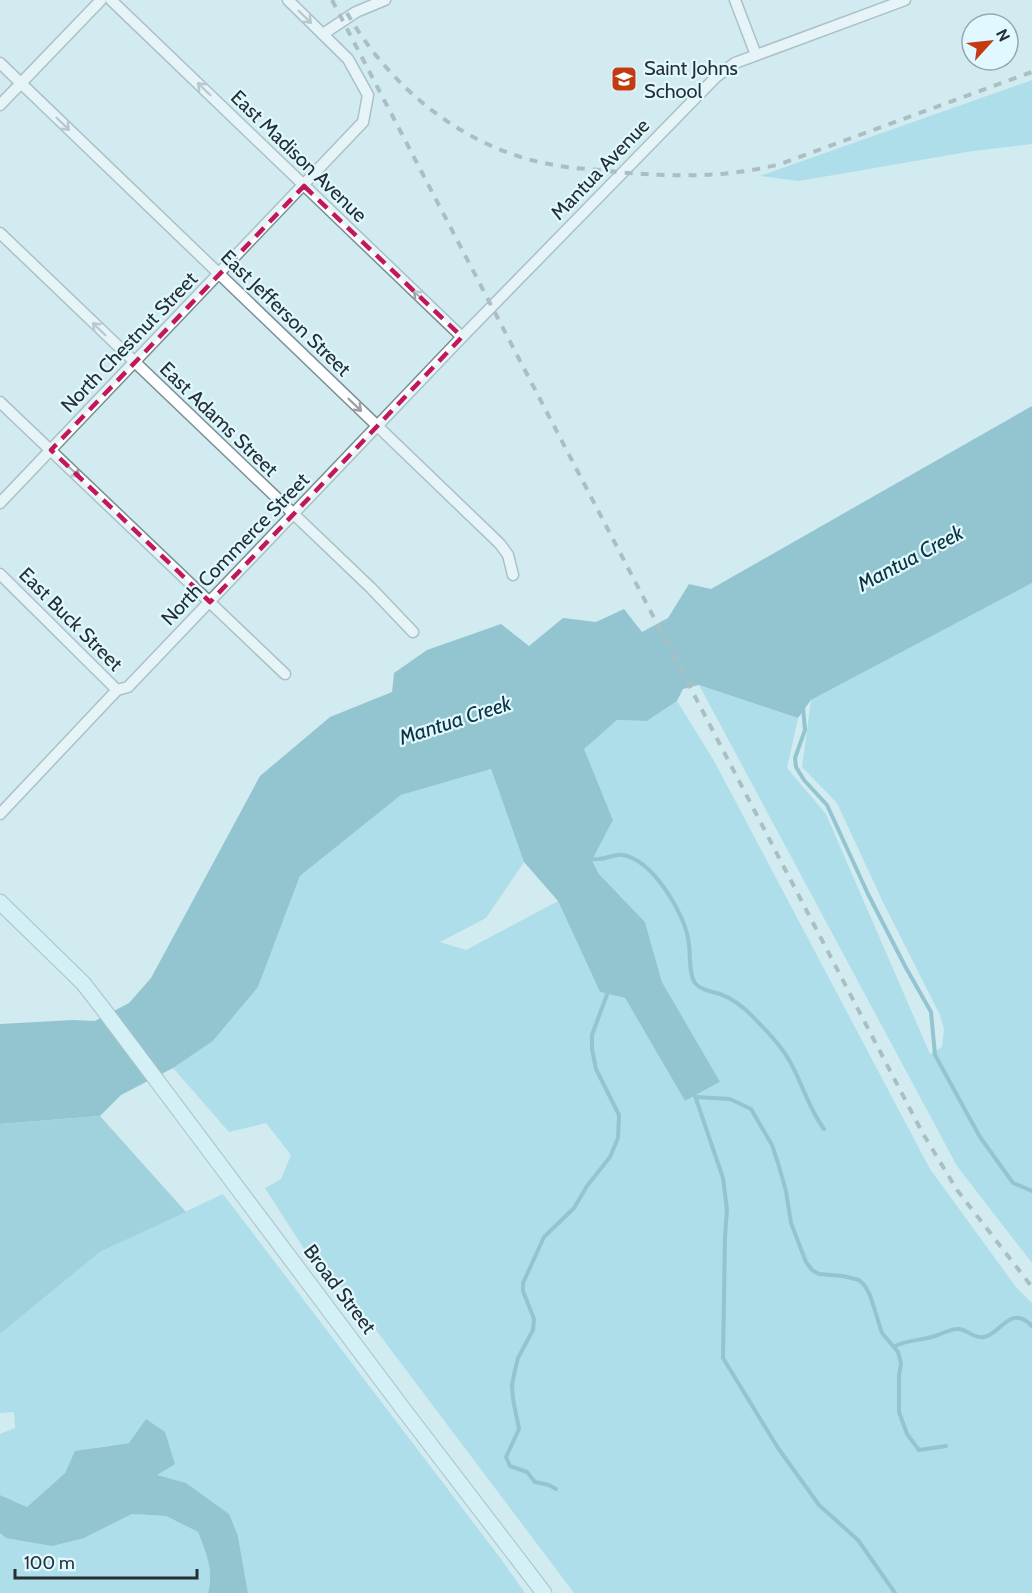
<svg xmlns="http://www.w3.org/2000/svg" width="1032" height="1593" font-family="Cabin,sans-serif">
<rect width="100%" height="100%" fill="#d2ebf1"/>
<g fill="#81cfe2">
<path d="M1032,80v64l-59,7 -174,30 -39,-5z"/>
<path d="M1032,583v680l-75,-97 -258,-481 99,33 -11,50 39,46 104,240 12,-7 2,-18 -4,-14 -58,-115 -45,-97 -35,-36 9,-67z"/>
<path d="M677,701l36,58 217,410 86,118 16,16v290h-458l-223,-296 -43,-42 -43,-67 16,-9 10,-24 -25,-32 -37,9 -56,-64 40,-27 45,-54 42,-111 101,-81 90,-26 33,93 -38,56 -46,24 26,8 92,-49 42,91 25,6 60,103 34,-18 -57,-101 -17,-60 -46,-48 -7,-15 21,-39 -30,-71 34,-29 30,1z"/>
<path d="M223,1194l278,365 24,34h-277l-10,-57 -81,-61 -28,-32 -36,5 -66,59 -27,-12v-61l15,-6 -1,-16 -14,1v-79l100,-82z"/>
<path d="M132,1514l34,2 32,16c8,21 16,38 10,61h-208v-60l6,5h78z"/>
</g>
<path fill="#65b4c7" d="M100,1116l86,96 -86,40 -100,82v-210z"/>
<g fill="#4898ab">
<path d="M1032,406v177l-221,117 -13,18 -99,-33 -16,4 -6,12 -30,20 -30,-1 -33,29 29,71 -21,40 7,14 46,48 17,60 58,100 -35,19 -60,-103 -25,-6 -42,-91 -34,-39 -33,-93 -90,26 -101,81 -42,111 -45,54 -40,27 -52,27 -21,21 -100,8v-100l73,-4 22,1 34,-18 22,-25 109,-202 70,-59 62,-25 2,-19 33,-23 74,-26 28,22 34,-28 33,4 28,-13 18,23 26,-14 21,-34 22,5z"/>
<path d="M146,1419l19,13 10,32 -18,11 29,8 43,31 9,22 10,57h-40c6,-23 -2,-40 -10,-61l-32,-16 -34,-2 -48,24 -32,8 -46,-8 -6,-5v-38l27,12 38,-34 10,-22 54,-8z"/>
</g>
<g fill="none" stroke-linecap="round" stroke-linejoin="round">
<g stroke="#4898ab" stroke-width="4">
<path d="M803,707l2,23 -10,28 1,9 8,13 23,25 41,89 37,72 26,46 4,43 45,82 33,46 19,8"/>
<path d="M592,859c14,2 21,-6 31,-4 29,5 60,56 65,83 3,12 0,36 7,45 7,8 16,8 25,11 14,5 27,16 37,27 9,9 19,20 27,31 17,24 22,53 40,77"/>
<path d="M694,1093l29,85 4,32 -2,26 -2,122 55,90 41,57 39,35 37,53"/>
<path d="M696,1097l34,2 21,10 21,36 6,18 8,28 5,32 15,39 6,8 7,4 24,2 16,4 6,6 5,9 12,38 16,19 3,11 -2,13v36l8,22 12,16 27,-4"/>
<path d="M895,1346c15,-7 26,-5 40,-10 7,-2 15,-7 23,-7 10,0 15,10 26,8 16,-2 26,-34 48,-11"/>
<path d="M556,1489l-7,-4 -14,-3 -8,-10 -17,-6 -4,-9 13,-28 -6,-30 -1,-14 3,-15 3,-12 15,-28 1,-11 -11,-28v-8l21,-46 30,-29 13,-22 23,-29 8,-19 1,-23 -23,-46 -4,-20v-14l17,-46"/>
</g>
<g stroke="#798f95" stroke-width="13">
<g id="minor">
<path d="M111,0l351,337"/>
<path d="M735,0l21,55"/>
<path d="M323,34l33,-22 29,-12"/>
<path d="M0,63l500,481 8,11 5,20"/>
<path d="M0,105l101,-105"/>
<path d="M0,233l371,355 42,44"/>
<path d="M0,402l285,272"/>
<path d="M0,503l363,-381 5,-27 -20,-36 -60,-59"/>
<path d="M0,574l117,116"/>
<path d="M0,814l117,-124 11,-3 334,-350 254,-260 19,-14 170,-63"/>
</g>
</g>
<g stroke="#798f95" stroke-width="17">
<path id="secondary" d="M0,902l83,81 21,27 300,400 140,183"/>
</g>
<use href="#minor" stroke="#fff" stroke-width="10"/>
<use href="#secondary" stroke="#d4f6fe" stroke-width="15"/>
<g stroke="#798a8e" stroke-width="4" stroke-dasharray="8 8" stroke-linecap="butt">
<path d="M332,0l590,1132 35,58 75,97"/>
<path d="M347,13c44,76 119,137 207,152 20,4 42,4 63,7 56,5 108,6 163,-8l252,-92"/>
</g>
</g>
<defs><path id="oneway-shaft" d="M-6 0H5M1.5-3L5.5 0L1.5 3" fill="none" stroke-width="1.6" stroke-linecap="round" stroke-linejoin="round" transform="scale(1.5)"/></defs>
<g stroke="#9da1a2">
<use href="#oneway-shaft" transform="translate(305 17) rotate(44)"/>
<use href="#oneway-shaft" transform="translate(204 89) rotate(-136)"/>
<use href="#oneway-shaft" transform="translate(63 124) rotate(44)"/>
<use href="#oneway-shaft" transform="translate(420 297) rotate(-136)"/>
<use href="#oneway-shaft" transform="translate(99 329) rotate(-136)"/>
<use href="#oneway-shaft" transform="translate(355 405) rotate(44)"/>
<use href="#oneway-shaft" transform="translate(73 471) rotate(44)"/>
</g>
<path d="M0 0H1032V1593H0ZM304,186l158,151 -252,265 -159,-152z" fill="#d2ebf1" fill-opacity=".55" fill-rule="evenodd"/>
<path fill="none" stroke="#c2185b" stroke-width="4.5" stroke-dasharray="12 8" stroke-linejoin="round" d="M304,186l158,151 -252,265 -159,-152z"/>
<defs>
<g id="school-square" transform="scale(1.35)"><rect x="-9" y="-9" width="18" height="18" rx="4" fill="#c43b12" stroke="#e0f8ff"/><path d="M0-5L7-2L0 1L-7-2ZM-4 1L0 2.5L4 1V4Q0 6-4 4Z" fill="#fff"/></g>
</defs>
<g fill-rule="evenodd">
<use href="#school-square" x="624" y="79"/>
</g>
<g text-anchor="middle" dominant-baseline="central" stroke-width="4.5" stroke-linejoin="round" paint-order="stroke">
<g font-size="20" fill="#262f31" stroke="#e0f8ff" text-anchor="start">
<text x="644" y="68">Saint Johns<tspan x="644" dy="23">School</tspan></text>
</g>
<g font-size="20" fill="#262f31" stroke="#e0f8ff">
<text transform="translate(299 156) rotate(44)">East Madison Avenue</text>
<text transform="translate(600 169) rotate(-46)">Mantua Avenue</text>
<text transform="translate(286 313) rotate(44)">East Jefferson Street</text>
<text transform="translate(129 342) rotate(-46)">North Chestnut Street</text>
<text transform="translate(219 419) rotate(44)">East Adams Street</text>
<text transform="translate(235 549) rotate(-46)">North Commerce Street</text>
<text transform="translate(71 619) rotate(45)">East Buck Street</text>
<text transform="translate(340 1289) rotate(53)">Broad Street</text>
</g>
<g font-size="21" font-style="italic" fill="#0c333b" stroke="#e0f8ff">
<text transform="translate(910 558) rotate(-28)">Mantua Creek</text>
<text transform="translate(455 720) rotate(-18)">Mantua Creek</text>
</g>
</g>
<g transform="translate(990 42) rotate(63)"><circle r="28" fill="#e0f8ff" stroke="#96a8ad" stroke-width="1.5"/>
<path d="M0-4.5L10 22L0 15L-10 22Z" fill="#c43b12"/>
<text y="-9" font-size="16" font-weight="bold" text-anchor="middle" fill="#262f31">N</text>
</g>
<path d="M15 1569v9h182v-9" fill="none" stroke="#262f31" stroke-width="3"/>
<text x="24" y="1569" font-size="18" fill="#262f31" stroke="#e0f8ff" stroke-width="4.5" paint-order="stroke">100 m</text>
</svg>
